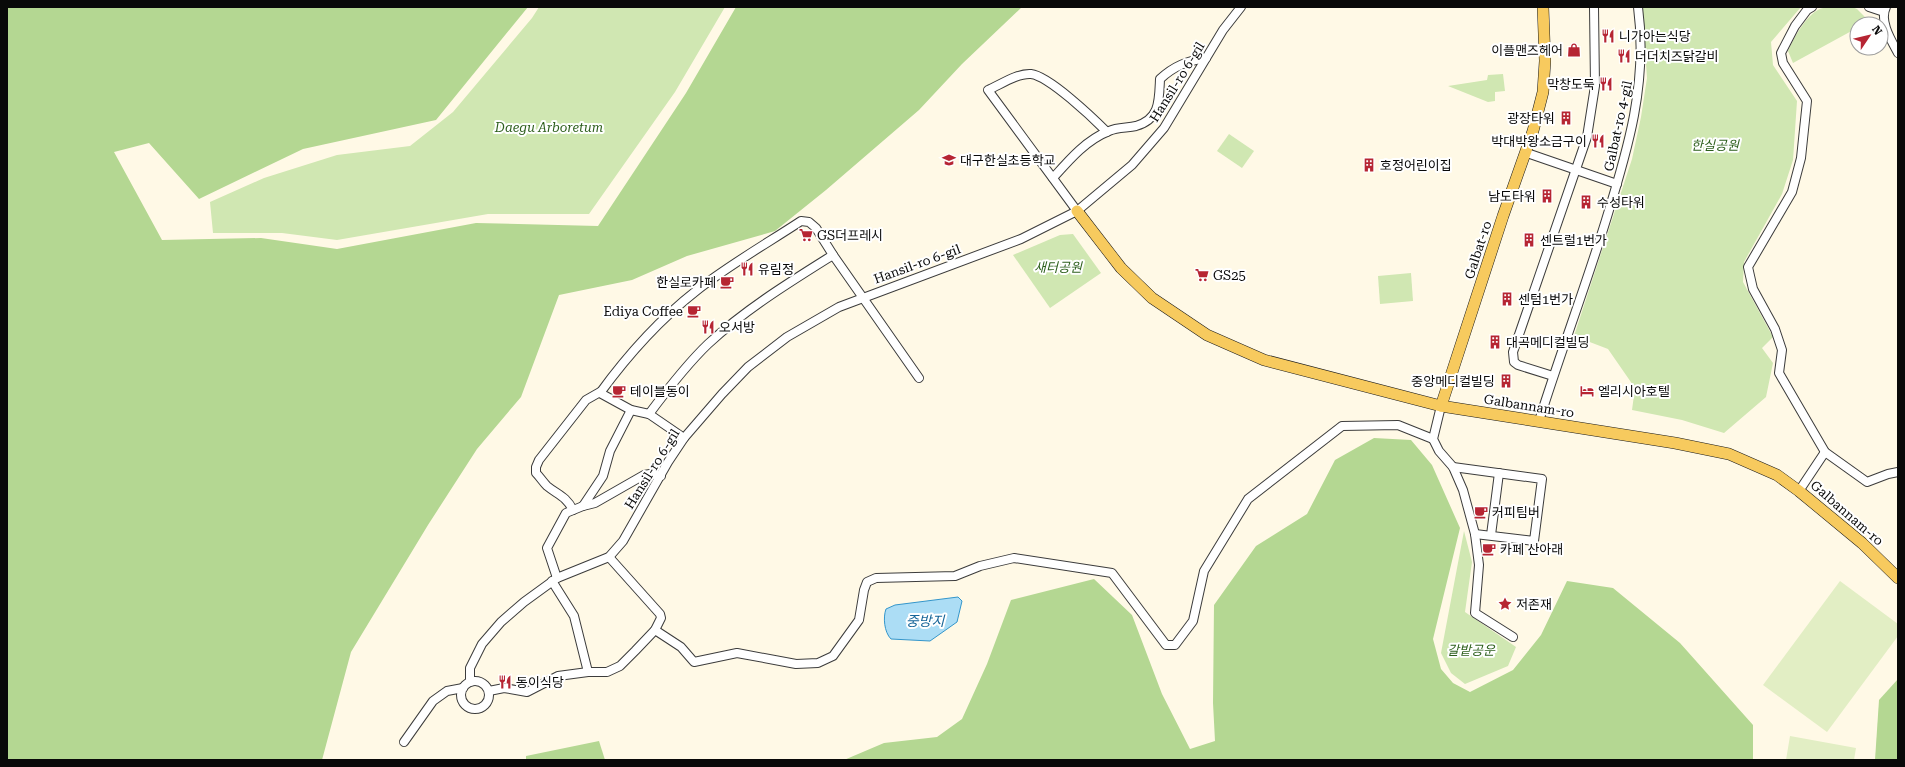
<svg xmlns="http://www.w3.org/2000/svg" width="1905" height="767" font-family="'Roboto Serif','Noto Sans KR',serif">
<rect width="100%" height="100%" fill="#fff9e6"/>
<g fill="#d0e7b2">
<path d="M539,7h186l-50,85 -86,122h-101l-151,26 -55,-7h-69l-3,-31 54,-24 73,-23 73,-9 43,-34 79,-94z"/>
<path d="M1642,7h159l-30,35 2,23 24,36 -4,59 -11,34 -38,68 -1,20 30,55 -11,11 11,15 -7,34 -42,36 -42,-13 -50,-10 3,-22 -27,-39 -34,-13 58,-177 9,-42 6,-39z"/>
<path d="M1852,7l5,2 12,12 -5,3h-7v4l-64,35 -5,-12c6,-13 20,-40 35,-43 9,-2 20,-1 29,-1z"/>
<path d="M1503,74l2,17 -10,1v9l-7,1 -40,-16 39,-6 1,-5z"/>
<path d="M1229,134l25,17 -12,17 -25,-17z"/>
<path d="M1073,234l28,39 -51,35 -37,-53 47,-20z"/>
<path d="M1411,273l2,28 -33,3 -2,-28z"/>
<path d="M1464,531l8,31 -7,50 51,35 -8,19 -43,18 -14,-11 -10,-20z"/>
</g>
<g fill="#b4d792">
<path d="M7,7h521l-92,113 -133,29 -104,50 -50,-56 -35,9 48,88 99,-2 76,11 139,-26 122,3 88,-133 50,-86h286l-60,57 -43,46 -93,80 -51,41 -88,25 -55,24 -73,15 -38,102 -44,52 -49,76 -77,127 -29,108h-315z"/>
<path d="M1374,438l37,2 21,25 28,63 -27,111 8,30 12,14 17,9 43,-22 28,-35 26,-54 46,7 67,55 73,82v35h-909l40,-17 53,-6 25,-18 25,-55 24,-64 83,-21 38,36 30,79 28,55 25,-8 -2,-38 1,-98 42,-59 51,-32 28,-54z"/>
<path d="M1898,679v81h-23l4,-60z"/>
<path d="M599,741l6,19h-79v-4z"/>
</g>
<g fill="#e2eec4">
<path d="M1840,581l58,43v12l-71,96 -64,-47z"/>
<path d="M1790,736l66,12 -2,12h-68z"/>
</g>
<path fill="#acddf5" stroke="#3496cb" d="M958,597l4,4 -5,21 -27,19 -39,-2c-7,-7 -8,-22 -5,-30l9,-4z"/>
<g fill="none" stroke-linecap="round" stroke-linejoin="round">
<g stroke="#3c3c3c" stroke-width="10">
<g id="minor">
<path d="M1812,7l-5,3 -12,16 -14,27 2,10 24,38 -6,57 -9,34 -44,75 5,22 22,40 7,21 -3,23 46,79 42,30 21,-8 10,-2"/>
<path d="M1869,7l15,5"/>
<path d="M1886,7c-7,14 5,33 12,46"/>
<path d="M1527,153l90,31"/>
<path d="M1053,178c16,-18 33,-38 56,-47 8,-4 18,-3 27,-5 24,-7 23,-25 24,-47 14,-13 27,-18 46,-21"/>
<path d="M1077,211l-89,-121c12,-5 29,-17 43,-16 18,2 62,44 76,58"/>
<path d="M1553,376l-35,-11 -4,-3 -1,-10 74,-215 8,-51 -1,-79"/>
<path d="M1441,406l-8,33 6,12 14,16 10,23 12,44 4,31 -4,48 38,24"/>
<path d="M649,414c18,-24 37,-49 59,-70 38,-35 82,-62 125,-89"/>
<path d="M1539,421c21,-67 46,-133 67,-201 22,-71 42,-137 32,-213"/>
<path d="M684,438l-35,-24 -18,-4 -31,-17c27,-37 59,-73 96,-102 33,-26 70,-47 105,-70l8,1 7,6 17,27 86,123"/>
<path d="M1453,467l89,12 -8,62 -59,-7"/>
<path d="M1799,491l26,-39"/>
<path d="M583,506l12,-3 49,-28 6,-1 11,2"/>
<path d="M573,510c-7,-14 -15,-15 -26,-24 -4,-4 -7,-9 -11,-13v-6l3,-7 47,-60 14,-8"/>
<path d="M1491,535l8,-62"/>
<path d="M557,578l-10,-30 19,-35 17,-7 20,-30 7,-25 21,-41"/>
<path d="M552,581l22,35 14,56"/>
<path d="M655,630l26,17 13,15 43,-9 59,11 22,-1 15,-7 26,-36 5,-30 3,-8 9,-4 79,-2 25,-10 34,-8 98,15 54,72h9l18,-24 11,-50 44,-72 94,-73 56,-1 35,14"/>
<circle cx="475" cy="695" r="14"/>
<path d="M470,682v-14l12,-24 19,-22 23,-20 33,-24 52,-21 14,-16 45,-79 16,-24 38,-44 26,-27 39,-30 52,-30 182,-68 56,-28 55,-46 32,-37 59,-98 18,-23"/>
<path d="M489,691l15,-3 23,4 31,-16 30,-4h19l13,-6 15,-15 20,-21 6,-12 -1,-4 -51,-57"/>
<path d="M404,742l29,-41 14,-10 16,-3"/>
</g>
</g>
<g stroke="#1a1a1a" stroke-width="12">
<g id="major">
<path d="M1077,211l44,57 31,30 55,37 57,25 177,46 234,37 54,11 48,21 22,16 63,52 36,35"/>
<path d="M1441,406l62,-190 30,-85 10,-39 2,-31 -2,-54"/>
</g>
</g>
<use href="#minor" stroke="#fff" stroke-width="8"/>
<use href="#major" stroke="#f7ca5e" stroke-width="11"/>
</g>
<defs>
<g id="restaurant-bare" transform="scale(1.08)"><path d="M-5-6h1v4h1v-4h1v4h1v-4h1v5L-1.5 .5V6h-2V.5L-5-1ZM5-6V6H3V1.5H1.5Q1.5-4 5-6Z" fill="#b62533" stroke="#fff" stroke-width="2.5" paint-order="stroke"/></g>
<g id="shop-bare" transform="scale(1.08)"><path d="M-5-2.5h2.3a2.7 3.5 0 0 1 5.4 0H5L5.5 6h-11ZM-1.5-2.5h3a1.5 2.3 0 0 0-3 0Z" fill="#b62533" stroke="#fff" stroke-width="2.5" paint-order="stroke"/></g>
<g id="building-bare" transform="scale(1.08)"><path d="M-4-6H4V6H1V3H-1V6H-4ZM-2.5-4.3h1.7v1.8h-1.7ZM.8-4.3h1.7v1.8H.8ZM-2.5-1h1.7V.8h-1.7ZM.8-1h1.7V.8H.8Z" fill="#b62533" stroke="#fff" stroke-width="2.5" paint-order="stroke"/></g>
<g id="school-bare" transform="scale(1.08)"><path d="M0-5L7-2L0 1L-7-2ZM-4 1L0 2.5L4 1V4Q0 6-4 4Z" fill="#b62533" stroke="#fff" stroke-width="2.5" paint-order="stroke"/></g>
<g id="supermarket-bare" transform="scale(1.08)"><path d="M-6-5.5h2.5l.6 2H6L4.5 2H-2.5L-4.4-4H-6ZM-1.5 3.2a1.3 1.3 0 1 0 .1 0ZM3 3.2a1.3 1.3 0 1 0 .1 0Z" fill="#b62533" stroke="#fff" stroke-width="2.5" paint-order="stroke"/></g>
<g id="cafe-bare" transform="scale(1.08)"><path d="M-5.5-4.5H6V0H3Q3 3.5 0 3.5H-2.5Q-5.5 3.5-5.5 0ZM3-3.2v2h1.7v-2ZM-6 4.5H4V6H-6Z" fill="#b62533" stroke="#fff" stroke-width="2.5" paint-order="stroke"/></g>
<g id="hotel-bare" transform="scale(1.08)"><path d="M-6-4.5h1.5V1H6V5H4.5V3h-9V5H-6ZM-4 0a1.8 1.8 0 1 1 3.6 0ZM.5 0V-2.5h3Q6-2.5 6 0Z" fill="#b62533" stroke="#fff" stroke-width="2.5" paint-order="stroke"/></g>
<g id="sight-bare" transform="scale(1.08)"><path d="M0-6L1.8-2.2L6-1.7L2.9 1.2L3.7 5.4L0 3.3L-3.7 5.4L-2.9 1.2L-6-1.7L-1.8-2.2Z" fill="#b62533" stroke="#fff" stroke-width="2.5" paint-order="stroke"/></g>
</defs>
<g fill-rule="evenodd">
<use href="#restaurant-bare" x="1608" y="36"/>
<use href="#shop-bare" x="1574" y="50"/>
<use href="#restaurant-bare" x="1624" y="56"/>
<use href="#restaurant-bare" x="1606" y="84"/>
<use href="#building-bare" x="1566" y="118"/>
<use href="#restaurant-bare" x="1598" y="141"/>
<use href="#school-bare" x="949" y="160"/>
<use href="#building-bare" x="1369" y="165"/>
<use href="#building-bare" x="1547" y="196"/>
<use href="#building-bare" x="1586" y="202"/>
<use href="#supermarket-bare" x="806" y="235"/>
<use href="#building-bare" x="1529" y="240"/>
<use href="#restaurant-bare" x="747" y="269"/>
<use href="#supermarket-bare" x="1202" y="275"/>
<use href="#cafe-bare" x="727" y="282"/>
<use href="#building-bare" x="1507" y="299"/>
<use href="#cafe-bare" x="694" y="311"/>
<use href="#restaurant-bare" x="708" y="327"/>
<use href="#building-bare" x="1495" y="342"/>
<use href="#building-bare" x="1506" y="381"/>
<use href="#cafe-bare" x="619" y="391"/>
<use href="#hotel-bare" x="1587" y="391"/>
<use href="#cafe-bare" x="1481" y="512"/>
<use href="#cafe-bare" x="1489" y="549"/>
<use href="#sight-bare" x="1505" y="604"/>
<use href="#restaurant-bare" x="505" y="682"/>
</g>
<g text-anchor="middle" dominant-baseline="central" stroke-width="4" stroke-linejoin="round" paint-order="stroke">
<g font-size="13" fill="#090909" stroke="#fff" text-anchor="start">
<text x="1619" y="36">니가아는식당</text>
<text x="1563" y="50" text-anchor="end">이플맨즈헤어</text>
<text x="1635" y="56">더더치즈닭갈비</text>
<text x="1595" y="84" text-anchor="end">막창도둑</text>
<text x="1555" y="118" text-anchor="end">광장타워</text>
<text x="1587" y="141" text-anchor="end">박대박왕소금구이</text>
<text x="960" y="160">대구한실초등학교</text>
<text x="1380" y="165">호정어린이집</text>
<text x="1536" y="196" text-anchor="end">남도타워</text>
<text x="1597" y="202">수성타워</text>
<text x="817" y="235">GS더프레시</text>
<text x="1540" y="240">센트럴1번가</text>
<text x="758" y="269">유림정</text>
<text x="1213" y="275">GS25</text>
<text x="716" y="282" text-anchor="end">한실로카페</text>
<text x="1518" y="299">센텀1번가</text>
<text x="683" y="311" text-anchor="end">Ediya Coffee</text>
<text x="719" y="327">오서방</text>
<text x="1506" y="342">대곡메디컬빌딩</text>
<text x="1495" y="381" text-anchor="end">중앙메디컬빌딩</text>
<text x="630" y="391">테이블동이</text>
<text x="1598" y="391">엘리시아호텔</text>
<text x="1492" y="512">커피팀버</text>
<text x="1500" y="549">카페 산아래</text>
<text x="1516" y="604">저존재</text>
<text x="516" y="682">동이식당</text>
</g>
<g font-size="13" fill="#090909" stroke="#fff">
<text transform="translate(1177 82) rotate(-58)">Hansil-ro 6-gil</text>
<text transform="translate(1618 126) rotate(-78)">Galbat-ro 4-gil</text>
<text transform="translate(1478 250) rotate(-72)">Galbat-ro</text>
<text transform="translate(917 264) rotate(-20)">Hansil-ro 6-gil</text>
<text transform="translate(1529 406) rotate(9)">Galbannam-ro</text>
<text transform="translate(652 469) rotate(-58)">Hansil-ro 6-gil</text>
<text transform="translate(1847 513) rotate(41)">Galbannam-ro</text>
</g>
<g font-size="13" font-style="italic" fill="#2d5f1c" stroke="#fff">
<text x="549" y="127">Daegu Arboretum</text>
<text x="1715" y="145">한실공원</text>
<text x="1058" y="267">새터공원</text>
<text x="1471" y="650">갈밭공운</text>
</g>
<g font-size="14" font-style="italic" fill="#166598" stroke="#fff">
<text x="925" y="621">중방지</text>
</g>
</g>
<rect width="1905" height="767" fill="none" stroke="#090909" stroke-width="16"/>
<g transform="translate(1869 36) rotate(55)"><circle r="19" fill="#ffffff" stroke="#9d9d9d"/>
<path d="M0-3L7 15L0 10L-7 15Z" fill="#b62533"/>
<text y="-6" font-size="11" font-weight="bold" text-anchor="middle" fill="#090909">N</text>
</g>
</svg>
